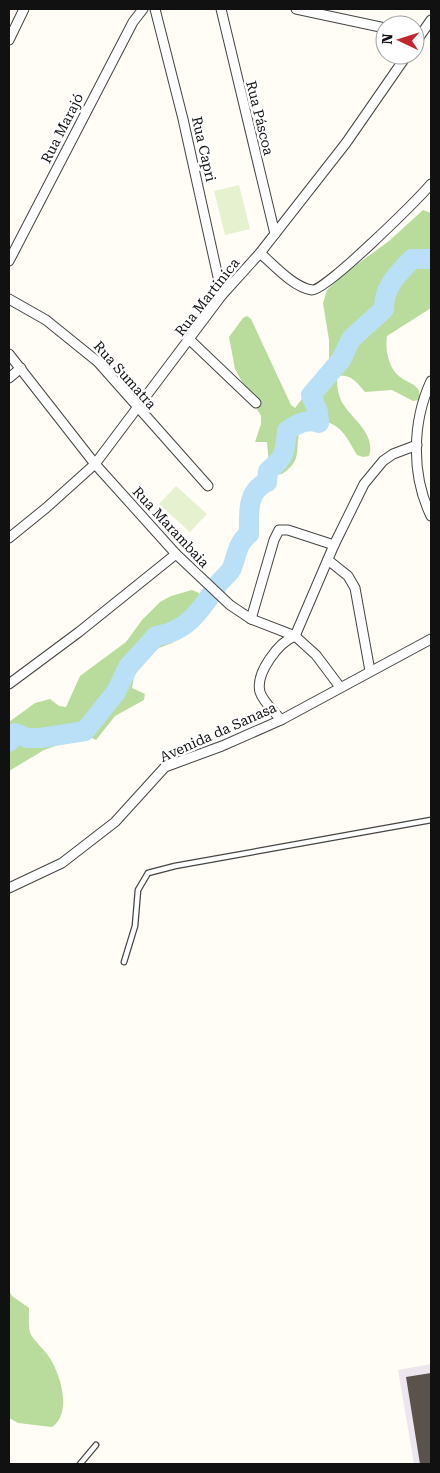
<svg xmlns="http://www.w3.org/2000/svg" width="440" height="1473" font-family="'Roboto Serif',serif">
<rect width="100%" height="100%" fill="#fffdf5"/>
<path fill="#eee6ef" d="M431,1364v100h-17l-16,-94z"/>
<g fill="#b9dc9c">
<path d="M423,210l8,3v95l-44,28c-2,13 1,32 13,41 5,4 13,6 17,11 3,3 3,8 2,12l-6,1 -21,-11 -27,2c-8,-9 -15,-20 -28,-15 0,9 1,19 6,27 10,16 33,30 26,52l-6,1 -6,-2c-10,-17 -17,-34 -39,-34 -5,0 -11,1 -15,5 -12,17 4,32 -21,48l-9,-1 -4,-7 -2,-24h-12l6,-18v-8l-26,-47 -6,-32 14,-19 4,-2 4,3 40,86 4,3 34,-45v-23l-6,-37 4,-13 17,-16 45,-33z"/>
<path d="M192,590l7,3 5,12 -8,15 -24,23 -13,5 -11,8 -14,20 -2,12 13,6 -1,6 -29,16 -19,24 -10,-5 -42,15 -35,21v-49l26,-19 15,-4 9,7 7,1 14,-31 46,-34 16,-22 18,-18 11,-6z"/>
<path d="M9,1291l3,5 17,12c0,8 -1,21 2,27 6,9 15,16 20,25 10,17 21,54 1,67l-34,-4 -9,-5z"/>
</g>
<g fill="#e6f2cf">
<path d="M239,185l11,44 -25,6 -11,-44z"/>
<path d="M176,486l31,28 -17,18 -31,-28z"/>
</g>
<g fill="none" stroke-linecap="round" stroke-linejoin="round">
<path stroke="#b9e0f7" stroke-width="20" d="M9,742l6,-9 12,5h14l44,-7 31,-39 12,-25 28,-31c32,-4 46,-28 63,-53 4,-5 10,-9 13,-15 5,-13 5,-25 17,-34 0,-19 -3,-43 18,-52l1,-11c17,-14 17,-18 19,-40 9,-7 21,-13 32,-8l-1,-11 -7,-17 30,-35 10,-21 33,-30c0,-23 13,-34 28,-50h19"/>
</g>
<path fill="#5a524d" d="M431,1373v91h-11l-14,-87z"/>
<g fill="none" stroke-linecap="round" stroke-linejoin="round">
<g stroke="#444" stroke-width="7">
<g id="service">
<path d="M124,962l11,-36 3,-36 10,-17 27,-7 256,-46"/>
<path d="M80,1464l16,-19"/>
</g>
</g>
<g stroke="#444" stroke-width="11">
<g id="minor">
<path d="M155,9l28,110 39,176"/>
<path d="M221,9l54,225"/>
<path d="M296,9l89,19"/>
<path d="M9,40l15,-31"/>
<path d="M415,43l16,-23"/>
<path d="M260,253c14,12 33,34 52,37 13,2 106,-91 119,-106"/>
<path d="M9,261l124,-239 10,-13"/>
<path d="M9,299l37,21 52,42 110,124"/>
<path d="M190,340l66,63"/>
<path d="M9,354l86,110 81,90 54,51 21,14 44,17 21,19 24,32"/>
<path d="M9,378l12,-10"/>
<path d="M431,381c-19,41 -20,94 0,135"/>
<path d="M9,538l37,-30 49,-44 127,-169 38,-42 86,-110 61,-88"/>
<path d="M328,560l20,16 7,12 15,83"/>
<path d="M251,619l23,-79 5,-10h9l46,15"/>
<path d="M9,684l70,-52 97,-78"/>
<path d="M281,720c-6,-8 -18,-18 -21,-28 -5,-19 19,-50 35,-56l39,-91 30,-61 19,-23 10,-7 24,-9"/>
<path d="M9,888l53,-25 53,-41 50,-55 57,-21 59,-26 150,-81"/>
</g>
</g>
<use href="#service" stroke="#fff" stroke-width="4.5"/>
<use href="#minor" stroke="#fff" stroke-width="9"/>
</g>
<g text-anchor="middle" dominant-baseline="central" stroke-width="5" stroke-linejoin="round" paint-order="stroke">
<g font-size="14" fill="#111" stroke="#fff">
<text transform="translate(260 118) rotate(76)">Rua Páscoa</text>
<text transform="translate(62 128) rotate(-63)">Rua Marajó</text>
<text transform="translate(204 149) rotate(77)">Rua Capri</text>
<text transform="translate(207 297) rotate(-52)">Rua Martinica</text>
<text transform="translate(125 375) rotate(48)">Rua Sumatra</text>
<text transform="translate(171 527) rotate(47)">Rua Marambaia</text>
<text transform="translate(218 732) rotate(-24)">Avenida da Sanasa</text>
</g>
</g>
<rect width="440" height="1473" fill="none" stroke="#111111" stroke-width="20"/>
<g transform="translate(400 40) rotate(274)"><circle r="24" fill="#ffffff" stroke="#a0a0a0"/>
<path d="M0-4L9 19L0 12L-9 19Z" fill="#c4262e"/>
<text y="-8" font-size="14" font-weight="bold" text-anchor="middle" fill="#111111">N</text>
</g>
</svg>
